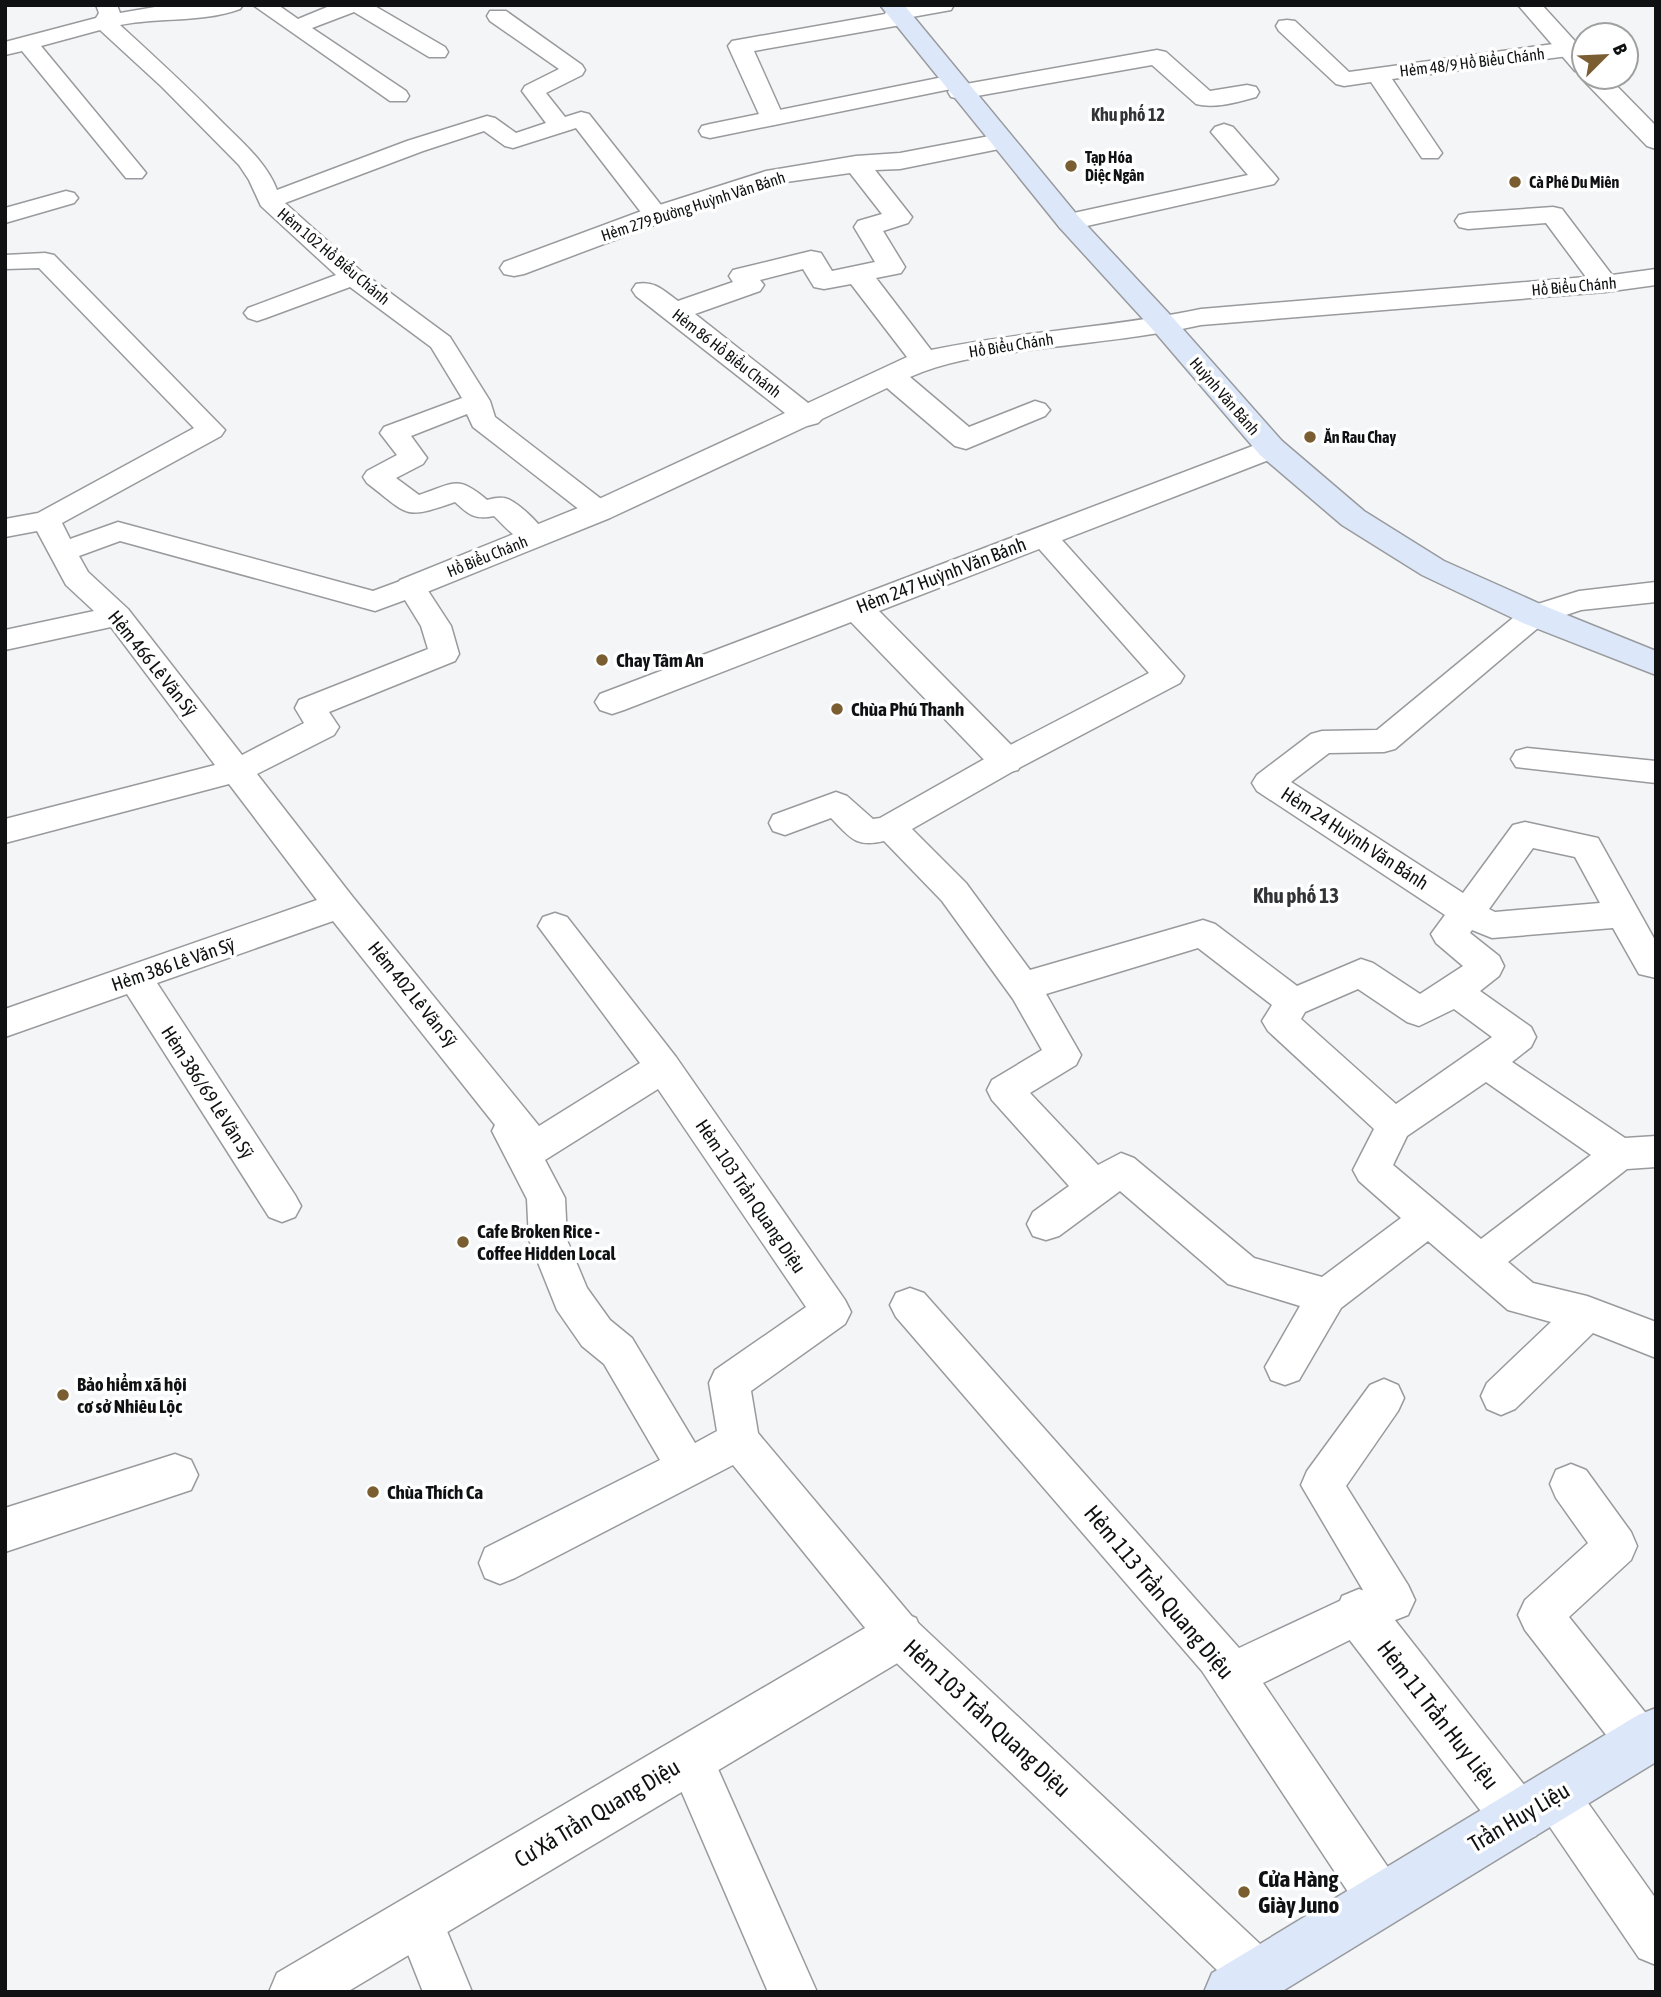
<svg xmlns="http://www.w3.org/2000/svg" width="1661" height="1997" font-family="'Asap Condensed',sans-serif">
<rect width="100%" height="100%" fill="#f3f5f7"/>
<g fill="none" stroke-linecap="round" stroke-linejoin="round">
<g stroke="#999a9d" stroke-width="3">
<g id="lane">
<path d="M96,5h21l3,8 35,-6 88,-2 -3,4c-39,14 -79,8 -120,16 35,32 70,64 103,98 20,20 44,40 54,67l130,-49 80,-25 8,2 21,15 30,-10 -24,-32 3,-5 34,-17 -69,-48 -3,-5 3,-5h16l76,54 3,5 -3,5 -36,18 19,24 16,-5 8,2 76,96 3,5 -3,5 -9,2 -9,-2 -71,-92 -63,20 -8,-2 -21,-15 -61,20 -138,52 77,69 88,65 40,64 5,16 114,88 4,6 -4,6 -10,3 -10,-3 -116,-90 -6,-13 -56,22 16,22 -4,6 -27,14 23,17c34,-11 38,-21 68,5 7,-2 16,-4 23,0 13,7 31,25 38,37l-4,6c-22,6 -35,-13 -50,-27 -19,4 -25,-1 -39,-14 -52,18 -45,14 -88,-19l-4,-6 4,-6 30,-16 -17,-22 4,-6 78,-29 -31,-51 -81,-60 -84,31 -9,3 -9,-3 -4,-5 4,-5 88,-33 -75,-69 -12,-26 -10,-15 -77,-78 -62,-57 -59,16 101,122 4,5 -4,5h-16l-104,-127 -17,4v-13l91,-24 3,-5z"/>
<path d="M253,5h25l20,14 34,-14h41l72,42 3,5 -3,5h-16l-75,-45 -42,16 94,63 3,5 -3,5h-16z"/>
<path d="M1287,20l8,1 54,51 219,-30 8,2 3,5 -3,5 -8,2 -176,23 50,74 -4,5h-16l-51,-76 -27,4 -8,-2 -57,-53 -3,-5 3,-5z"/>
<path d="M953,75l8,2 3,5 -3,5 -251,51 -8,-2 -3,-5 3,-5 8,-2z"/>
<path d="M66,191l8,2 4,5 -4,5 -69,20v-15z"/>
<path d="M45,253l9,2 171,175 -4,6 -159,87 8,16 48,-17 255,69 38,-14 10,3 30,46 8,28 -4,7 -126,51 10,15 -5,8 -77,39 95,122 187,230 101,-63 -102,-137 5,-9 12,-4 12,4 109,140 169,243 6,12 -6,12 -94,67 7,42 157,187 360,338 7,17 -7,17h-35l-357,-342 -150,-185 -218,113 -15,6 -15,-6 -6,-15 6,-15 175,-88 -56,-96 -22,-18 -25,-36 -28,-70 -2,-41 -35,-68 3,-6 -162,-204 -176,62 138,212 6,11 -6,11 -13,5 -13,-5 -142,-223 -122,43v-28l312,-109 -88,-116 -224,59v-24l210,-54 -104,-138 -106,23v-20l89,-19 -28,-26 -29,-54 -32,6v-18l33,-6 156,-85 -155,-160 -34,1v-14zM120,541l255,70 30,-11 16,26 7,23 -129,51 -4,8 9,15 -62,32 -114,-146 -40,-37 -9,-16zM658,1089l148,218 -91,63 -6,13 8,48 -22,12 -63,-105 -22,-18 -23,-32 -20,-48 -2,-42 -20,-38z"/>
<path d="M1043,527l10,3 131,146 -4,7 -163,86 -105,60 54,54 64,87 173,-50 12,4 82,62 64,-27 12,4 47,31 43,-28 -27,-23 -5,-9 14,-19 -188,-124 -5,-8 5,-8 54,-41 11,-3 55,-1 148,-122 54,-17 77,-9v20l-75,8 -36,12 -150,127 -11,3 -55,1 -38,29 172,111 50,-68 12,-3 73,16 58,104v36l-17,-4 -26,-46 -121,10 -20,-8 -2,3 29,23 5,10 -5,10 -19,15 51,36 5,10 -5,10 -19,15 113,76 31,-2v31l-29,2 -119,93 25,21 54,13 69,26v36l-63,-25 -78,76 -14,6 -14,-6 -6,-13 6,-13 64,-61 -43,-12 -80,-69 -87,67 -42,72 -14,5 -14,-5 -6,-13 35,-61 -72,-22 -108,-93 -61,45 -13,4 -13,-4 -6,-12 6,-12 36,-26 -77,-86 -5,-10 5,-10 50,-30 -29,-51 -71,-98 -58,-60c-29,7 -34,-4 -53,-23l-46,17 -12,-4 -4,-8 4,-8 63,-23 11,4 26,23 7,-1 115,-65 154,-80 -116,-131 -4,-6 4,-6zM1533,848l42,9 25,46 -105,9 -6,-3zM1198,948l74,57 -10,16 6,10 106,98 -21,41 6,11 42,37 -79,59 -68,-19 -120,-100 -13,-5 -23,12 -68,-72 46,-28 5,-10 -35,-61zM1358,989l49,33 12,4 35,-17 38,28 -96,67 -95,-85 4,-7zM1486,1082l105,73 -110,84 -88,-74 14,-29z"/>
<path d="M1527,748l129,13v22l-140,-16 -5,-8 5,-8z"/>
<path d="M910,1288l14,5 315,355 124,-58 -62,-105 6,-14 63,-86 14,-6 14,6 6,13 -6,13 -52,75 62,99 7,15 -7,15 -36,14 -109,54 135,199 7,17 -7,17 -17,7 -17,-7 -162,-245 -306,-354 -6,-12 6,-12z"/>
<path d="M1571,1464l15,6 45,62 6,14 -6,14 -62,57 87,109v32l-16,7 -16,-7 -99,-128 -7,-15 7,-15 63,-57 -32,-45 -6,-14 6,-14z"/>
<path d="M690,1735l16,7 111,250h-49l-101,-234 7,-16z"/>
<path d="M1555,1772l16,7 85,120v66l-17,-7 -100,-147 -7,-16 7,-16z"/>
<path d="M418,1895l17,7 37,90h-49l-29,-73 7,-17z"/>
</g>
</g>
<g stroke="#999a9d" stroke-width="3">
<g id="street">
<path d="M895,5h59l-3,5 -39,7 -3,6 -8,2 -147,26 30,67 -3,5 -9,2 -9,-2 -35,-77 4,-5 153,-27 3,-7z"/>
<path d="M1518,5h24l42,46v22l-9,-2z"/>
<path d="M1157,50l9,2 44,39 37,-6 9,2 3,5 -3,5c-18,5 -42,12 -60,7l-44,-39 -192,34 -9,-2 -3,-5 3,-5 9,-2z"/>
<path d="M1584,74v3h24l48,49v23l-9,-3 -62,-64 -3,-5z"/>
<path d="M1224,124l9,3 41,47 4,5 -4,5 -205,46 -9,-2 -4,-6 4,-6 9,-2 179,-39 -37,-43 4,-5z"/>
<path d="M1000,134l9,3 4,5 -4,5 -109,22 -25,1 37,47 -4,6 -25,8 22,36 -4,6 -25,5 55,72c89,-19 181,-22 270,-41l385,-32 -40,-54 -78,6 -9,-2 -4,-6 4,-6 9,-2 85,-6 9,2 50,66 44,-6v16l-51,7 -404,33c-54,12 -110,17 -165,24 -43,6 -86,10 -126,28l59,50 66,-26 10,3 5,6 -5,6 -79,33 -11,-3 -68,-58 -65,31 -4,4 -11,3 -197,92 -188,76 -11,4 -11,-4 -5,-7 5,-7 188,-76 197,-91 -149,-117 -4,-6 4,-6c19,-4 28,7 42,17l55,-19 -4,-6 4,-6 78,-19 10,2 11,18 43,-9 -21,-35 4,-6 24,-7 -32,-41 -71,10 -114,38 -141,53 -10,2 -10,-2 -4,-6 4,-6 143,-53 119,-38 90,-15 44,-3zM803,269l11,18 10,2 27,-5 56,73 -99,46 -113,-89 65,-23 4,-6 -4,-5z"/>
<path d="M1271,439l11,2 4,7 -4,7 -403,156 139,141 5,9 -5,9 -12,3 -12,-3 -143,-148 -227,88 -12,4 -12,-4 -5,-8 5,-8z"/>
<path d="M175,1454l16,6 7,15 -7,15 -186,62v-44z"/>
<path d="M1359,1589l17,7 160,204 8,18 -8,18 -18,8 -18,-8 -158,-206 -7,-17 7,-17z"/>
<path d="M899,1611l17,7 7,17 -7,17 -569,340h-78l8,-19 605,-355z"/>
</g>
</g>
<g stroke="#999a9d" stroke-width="3">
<g id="secondary">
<path d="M880,5h24l174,211 96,103 108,122 82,70 80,50 103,46 109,44v24l-133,-52 -101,-48 -80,-50 -82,-70 -106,-124 -94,-103z"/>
<path d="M1656,1708v54l-375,230h-77l8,-19 426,-258z"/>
</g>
</g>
<use href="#lane" fill="#fff" fill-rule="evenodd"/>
<use href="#street" fill="#fff" fill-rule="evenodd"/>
<use href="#secondary" fill="#dce8f9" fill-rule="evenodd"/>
</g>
<g fill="#7a5e31" stroke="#fff" stroke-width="2.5">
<circle cx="1071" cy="166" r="7"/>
<circle cx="1515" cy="182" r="7"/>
<circle cx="1310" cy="437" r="7"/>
<circle cx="602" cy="660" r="7"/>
<circle cx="837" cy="709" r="7"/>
<circle cx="463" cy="1242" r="7"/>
<circle cx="63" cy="1395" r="7"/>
<circle cx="373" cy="1492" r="7"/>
<circle cx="1244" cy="1892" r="7"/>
</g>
<g text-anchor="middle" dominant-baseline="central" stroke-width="7" stroke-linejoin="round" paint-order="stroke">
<g font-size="16" fill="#101112" stroke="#fff">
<text transform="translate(1472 62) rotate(-7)">Hẻm 48/9 Hồ Biểu Chánh</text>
<text transform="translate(693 206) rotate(-18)">Hẻm 279 Đường Huỳnh Văn Bánh</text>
<text transform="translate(334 256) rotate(40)">Hẻm 102 Hồ Biểu Chánh</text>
<text transform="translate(1574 286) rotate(-5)">Hồ Biểu Chánh</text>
<text transform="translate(1011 345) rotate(-9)">Hồ Biểu Chánh</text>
<text transform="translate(727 353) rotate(38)">Hẻm 86 Hồ Biểu Chánh</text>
<text transform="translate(1225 396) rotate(49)">Huỳnh Văn Bánh</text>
<text transform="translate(487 556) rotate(-22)">Hồ Biểu Chánh</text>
</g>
<g font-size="16" font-weight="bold" fill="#101112" stroke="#fff" text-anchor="start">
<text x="1085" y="157">Tạp Hóa<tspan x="1085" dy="18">Diệc Ngân</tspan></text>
<text x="1529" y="182">Cà Phê Du Miên</text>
<text x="1324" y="437">Ăn Rau Chay</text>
</g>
<g font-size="18" font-weight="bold" fill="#313335" stroke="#fff">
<text x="1128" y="114">Khu phố 12</text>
</g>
<g font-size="19" fill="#101112" stroke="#fff">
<text transform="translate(941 575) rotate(-21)">Hẻm 247 Huỳnh Văn Bánh</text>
<text transform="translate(153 663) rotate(51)">Hẻm 466 Lê Văn Sỹ</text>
<text transform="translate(1355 838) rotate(33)">Hẻm 24 Huỳnh Văn Bánh</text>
<text transform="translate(173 964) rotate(-19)">Hẻm 386 Lê Văn Sỹ</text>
<text transform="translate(413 994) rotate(51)">Hẻm 402 Lê Văn Sỹ</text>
<text transform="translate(208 1092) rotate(57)">Hẻm 386/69 Lê Văn Sỹ</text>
<text transform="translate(751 1196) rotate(56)">Hẻm 103 Trần Quang Diệu</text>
</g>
<g font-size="19" font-weight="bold" fill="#101112" stroke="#fff" text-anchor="start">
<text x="616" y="660">Chay Tâm An</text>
<text x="851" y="709">Chùa Phú Thanh</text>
<text x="477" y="1231">Cafe Broken Rice -<tspan x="477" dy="22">Coffee Hidden Local</tspan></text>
<text x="77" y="1384">Bảo hiểm xã hội<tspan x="77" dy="22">cơ sở Nhiêu Lộc</tspan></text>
<text x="387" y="1492">Chùa Thích Ca</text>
</g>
<g font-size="21" font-weight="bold" fill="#313335" stroke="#fff">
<text x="1296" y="895">Khu phố 13</text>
</g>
<g font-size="23" fill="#101112" stroke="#fff">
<text transform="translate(1159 1592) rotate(50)">Hẻm 113 Trần Quang Diệu</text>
<text transform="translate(1438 1715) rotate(52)">Hẻm 11 Trần Huy Liệu</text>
<text transform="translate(987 1718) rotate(43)">Hẻm 103 Trần Quang Diệu</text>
<text transform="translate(597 1813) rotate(-31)">Cư Xá Trần Quang Diệu</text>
<text transform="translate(1519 1817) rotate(-31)">Trần Huy Liệu</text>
</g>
<g font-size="23" font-weight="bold" fill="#101112" stroke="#fff" text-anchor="start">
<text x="1258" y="1879">Cửa Hàng<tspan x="1258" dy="26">Giày Juno</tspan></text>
</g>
</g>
<rect width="1661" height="1997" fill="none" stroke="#101112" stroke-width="14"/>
<g transform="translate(1605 56) rotate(66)"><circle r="33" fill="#ffffff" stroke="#9fa0a0" stroke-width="2"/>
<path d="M0-5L12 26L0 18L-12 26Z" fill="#7a5e31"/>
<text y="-10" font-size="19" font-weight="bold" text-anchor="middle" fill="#101112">B</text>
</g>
</svg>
